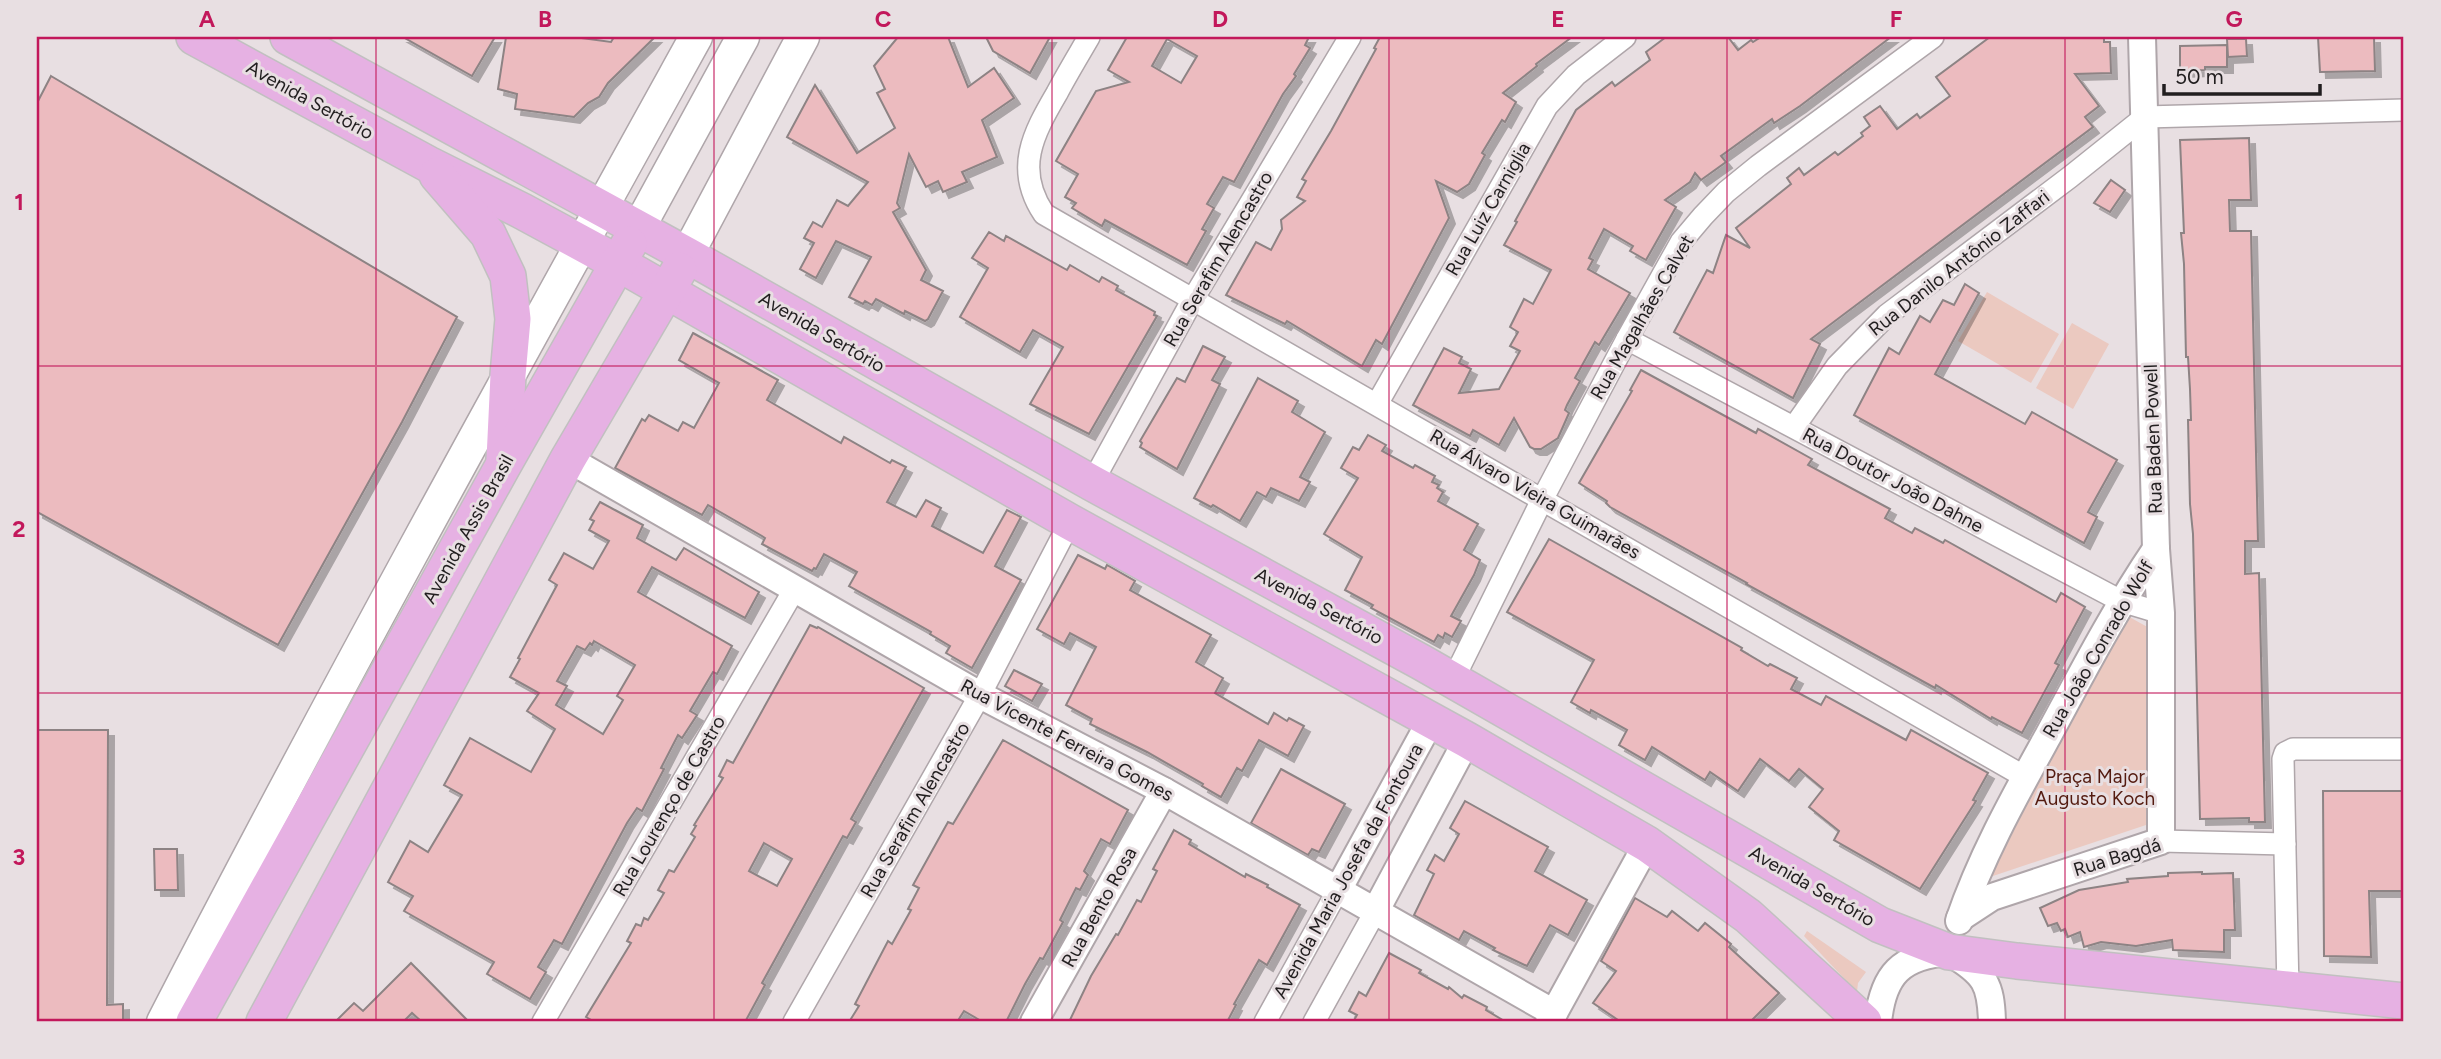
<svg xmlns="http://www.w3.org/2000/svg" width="2441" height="1059" font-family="Figtree,sans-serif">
<defs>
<filter id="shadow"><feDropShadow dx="6" dy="6" stdDeviation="0" flood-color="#0004"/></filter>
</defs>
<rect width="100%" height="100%" fill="#e8dfe2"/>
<g fill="#ebc9c0">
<path d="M1987,292l72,42 -28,49 -73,-42z"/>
<path d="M2072,323l37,21 -36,65 -37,-21z"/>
<path d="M2124,614l27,15 -5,196 -159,53z"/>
<path d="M1807,931l59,41 -8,11 -1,9 -53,-56z"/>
</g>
<g fill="#ecbbbf" stroke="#8d8384" stroke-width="2" fill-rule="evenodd" filter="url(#shadow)">
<path d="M403,37h92l-23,39z"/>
<path d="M506,37h68l37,5 3,-5h41l-47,46 -9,14 -11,6 -14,14 -59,-8 2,-15 -19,-5z"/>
<path d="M898,37h50l20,50 26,-19 20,30 -32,22 15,37 -35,15 5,10 -24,10 -5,-11 -12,6 -17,-33 -12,49 3,5 -7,4 33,58 -5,10 22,11 -15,28 -3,2 -20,-10 -1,3 -28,-15 -4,6 -7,-4 -2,3 -14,-7 22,-40 -35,-16 -20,37 -16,-9 14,-26 -10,-5 9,-16 9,5 15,-27 11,6 20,-24 -81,-45 28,-52 42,68 38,-25 -18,-35 8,-4 -11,-23z"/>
<path d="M986,37h64l-20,36 -37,-22z"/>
<path d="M1127,37h182l-4,8 5,3 -16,26 2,2 -13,18 -49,88 -11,-5 -16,27 7,4 -12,21 4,2 -19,34 -82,-45 -3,6 -30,-18 4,-5 -11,-6 13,-23 -22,-13 40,-70 33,-9 -21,-12zM1167,39l30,17 -16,27 -29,-17z"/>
<path d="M1380,37h192l-36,27 1,2 -34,27 13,9 -11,20 -3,-2 -20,33 3,2 -16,29 -12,8 -21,-11 13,37 -67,126 -6,-4 -14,26 -75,-45 -2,3 -59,-29 30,-53 15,8 11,-21 -1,-9 24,-19 -8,-4 9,-16 -4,-2 29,-48 45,-82 -2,-1z"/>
<path d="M1666,37h62l10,13 13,-10 2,2 8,-5h130l-91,69 -26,17 -2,-4 -51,37 5,6 -25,18 -6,-7 -5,9 -25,18 11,7 -30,53 -16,-9 3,-5 -29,-17 -15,29 4,2 -5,9 42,24 -31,52 -4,-3 -20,36 5,3 -13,24 -2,5 4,3 -11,25 -17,11h-7l-4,-2 -16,-29 -15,27 -26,-15 -3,6 -57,-31 31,-57 18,9 -3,6 12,6 -12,24 40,-4 21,-38 -10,-5 8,-14 -8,-5 14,-28 9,5 18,-34 -47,-25 13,-23 -2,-1 61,-111 36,-28 3,4 35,-26 -4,-8z"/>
<path d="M1990,37h114v5h6l1,31 -36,1 24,32 -14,11 8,10 -282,212 9,5 -27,54 -119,-66 33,-62 6,3 13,-38 24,13 -14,-20 55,-44 -4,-6 12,-10 5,7 31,-23 3,3 25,-19 -2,-3 9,-7 -6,-9 16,-11 17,23 20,-15 3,4 30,-22 -14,-19z"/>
<path d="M2318,37h56l1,34 -55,1z"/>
<path d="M2227,39h19l1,17 -19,1z"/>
<path d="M2227,45v22h-22v3l-25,1v-25z"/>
<path d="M51,76l406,241 -55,105 -124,223 -241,-133v-409z"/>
<path d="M2249,138l2,62h-22l1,31h21l7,310h-13v33l14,-1 6,249h-16v-4l-49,1 -7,-285 -3,-30 -2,-84h3l-1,-31 -2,-32h-2l-2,-93 -3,-31h3l-4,-93z"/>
<path d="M2111,180l14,10 -15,22 -16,-9z"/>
<path d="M989,232l15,9 2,-5 61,34 3,-5 29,17 3,-5 16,9 -2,4 39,22 -1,3 3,1 -68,118 -59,-30 33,-57 -30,-17 -13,22 -60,-35 28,-49 -16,-10z"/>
<path d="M1965,284l14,9 -44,81 90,50 7,-12 85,48 -29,52 9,5 -13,26 -230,-128 35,-67 10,6 21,-38 10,6 13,-22 11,5z"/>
<path d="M693,333l85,47 -11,20 74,43 3,-6 46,26 2,-3 14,7 -19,35 29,15 10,-17 15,8 -9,18 51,27 24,-43 14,7 -26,49 26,14 -49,88 -26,-15 4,-7 -20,-12 1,-2 -82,-46 8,-14 -33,-18 -8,15 -2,-1 -2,3 -50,-27 3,-6 -3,-2 -54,-31 -6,10 -87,-47 27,-49 3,2 4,-6 29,16 5,-9 11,6 25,-45 -40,-23z"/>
<path d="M1203,346l22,11 -13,23 8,4 -43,85 -37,-22 2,-4 -2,-2 37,-63 8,4z"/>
<path d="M1641,370l115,63 2,-4 54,30 -4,6 82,44 -5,9 27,15 3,-5 28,15 2,-3 111,62 5,-9 24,14 -30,56 4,2 -37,68 -30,-16 -1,2 -55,-34 -1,3 -189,-104 1,-1 -137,-76 -4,-4 1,-2 -28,-18 53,-92 -2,-1z"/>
<path d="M1258,378l40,23 -6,11 33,20 -25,45 10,5 -11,19 -28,-13 -5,9 -9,-5 -17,29 -27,-16 -2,2 -17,-9z"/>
<path d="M1368,435l18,10 -4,6 31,17 2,-3 20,11 -3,6 7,3 -2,3 6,4 -5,9 40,23 -14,26 16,10 -6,15 -23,41 10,5 -9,16 -7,-4 -2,5 -5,-3 -4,7 -63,-34 2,-3 -28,-15 17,-33 -38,-23 34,-56 -17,-10 12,-21 6,3z"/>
<path d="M600,502l43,23 -6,13 39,22 8,-12 75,44 -14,26 -93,-51 -14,25 94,54 -15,28 -4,-2 -23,39 7,4 -15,23 -4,-3 -17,33 3,1 -22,42 -5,-3 -10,15 -65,121 -8,-4 -16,27 8,5 -16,27 -43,-25 7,-12 -90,-51 9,-15 -25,-14 22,-41 18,11 34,-57 -18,-10 26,-47 61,34 24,-43 -28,-18 12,-18 -29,-16 10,-18 -2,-1 39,-73 -8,-5 15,-27 29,16 16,-28 -20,-11 5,-9 -4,-2zM594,641l41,24 -18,31 6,4 -20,34 -47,-29 11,-19 -10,-5 20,-35 8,4 5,-7 2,2z"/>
<path d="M1549,539l193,109 -1,2 27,16 2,-2 27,14 -6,11 30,16 5,-9 80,44 5,-10 77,43 -15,27 3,1 -56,88 -86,-49 5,-9 -30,-24 14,-18 -24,-20 -10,12 -29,-22 -22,32 -28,-19 -5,8 -53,-33 -7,13 -26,-15 8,-15 -36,-20 -1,3 -19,-11 23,-42 -87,-48z"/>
<path d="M1078,555l27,14 2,-4 28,16 -5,9 81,45 -15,27 27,16 -8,15 53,31 6,-11 13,8 2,-3 15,8 -16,30 -29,-16 -17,31 -5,-3 -16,29 -19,-11 1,-2 -56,-32 -57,-28 2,-5 -26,-14 30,-58 -26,-14 -6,11 -27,-15z"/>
<path d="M810,625l7,3 1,-1 106,61 -73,131 5,3 -9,16 -4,-2 -81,147 3,2 -20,37h-150l-9,-5 45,-74 -4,-2 9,-17 5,2 3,-8 4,2 16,-27 -6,-3 11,-20 5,2 21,-35 -4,-3 5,-8 -2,-1 29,-47 -4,-2 8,-16 6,3zM764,843l28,16 -15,27 -28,-15z"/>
<path d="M1014,670l28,14 -10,17 -27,-15z"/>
<path d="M37,730h71l-1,275 16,-1v18h-86z"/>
<path d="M1003,740l125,70 -18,34 -9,-5 -17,32 4,4 -8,15 -4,-2 -16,32 3,2 -20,37 -3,-1 -15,26 -19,38h-23l-19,-11 -7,11h-108l10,-16 -4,-2 33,-63 4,3 19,-34 -3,-1 11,-21 -6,-3 35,-63 5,2z"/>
<path d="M1281,769l64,35 -26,48 -7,-3 -4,6 -57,-32z"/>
<path d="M2323,791h81v100h-35l2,66 -47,-1z"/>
<path d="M1465,801l83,46 -13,24 52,29 -19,35 -18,-10 -23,41 -34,-16 2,-2 -31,-17 -5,9 -45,-25 20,-41 -7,-4 8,-15 9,6 15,-27 -9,-6z"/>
<path d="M1174,830l17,10 -2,4 56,33 1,-3 22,11 -1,2 33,18 -33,60 -8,-5 -25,44 2,1 -9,17h-158l22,-46 25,-42 2,1 19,-35 4,2 16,-31 -4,-2z"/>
<path d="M154,849h23l1,41h-23z"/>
<path d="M2202,872v2l31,-1 2,57h-11v22l-51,-2 -1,-10 -36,6 -35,-4 -17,5 -4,-15 -12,5 -3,-8 -4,2 -4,-8 -9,3 -8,-18 39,-18 49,-8 -1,-3 41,-3v-3z"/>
<path d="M1635,898l32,19 5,-6 26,20 7,-8 26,21 -2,3 50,46 -29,29h-129l-28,-19 23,-32 -15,-10z"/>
<path d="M1389,953l32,17 -2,3 29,16 1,-2 13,11 2,-3 23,12 -1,3 20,12h-153l4,-7 -8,-4 10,-19 7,4z"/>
<path d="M411,963l58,59h-47l-10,-9 -9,9h-68l19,-19 9,8z"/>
</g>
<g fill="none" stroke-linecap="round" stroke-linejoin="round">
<g stroke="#afa6aa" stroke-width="24">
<g id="minor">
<path d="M1089,37c-11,19 -22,37 -32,56 -24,41 -43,76 -13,121l981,563"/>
<path d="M1627,339l494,262 40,12"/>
<path d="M1377,404l170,-298 29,-31 49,-38"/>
<path d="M1794,427l43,-61 50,-51 183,-138 75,-60 259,-7"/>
<path d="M1092,483l101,-184 157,-262"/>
<path d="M1453,680l90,-182 84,-159 54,-97 22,-26 23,-24 32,-26 175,-129"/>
<path d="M2161,841l124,3"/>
<path d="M2288,990l-5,-231 2,-6 8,-4h111"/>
<path d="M543,1022l251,-432"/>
<path d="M794,1022l186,-327 90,-173"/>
<path d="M1265,1022l73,-132"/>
<path d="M1314,1022l61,-110"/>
</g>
</g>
<g stroke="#afa6aa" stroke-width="30">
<g id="tertiary">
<path d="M568,459l412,236 184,96 390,222"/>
<path d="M1338,890l93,-170"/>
<path d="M1375,912l92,-172"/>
<path d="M1960,918l32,-21 169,-56v-228l-5,-64 -14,-512"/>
<path d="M1959,921c22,-65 57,-127 90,-187 34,-63 67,-126 107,-185"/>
<path d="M1952,954c33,20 39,30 40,68"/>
<path d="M1034,1022l130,-231"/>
<path d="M1549,1022l98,-178"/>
<path d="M1878,1022c5,-48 23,-66 71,-70"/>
</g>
</g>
<g stroke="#afa6aa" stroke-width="35">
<g id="secondary">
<path d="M638,229l105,-192"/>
<path d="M687,255l116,-218"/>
<path d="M163,1022c171,-332 352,-658 533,-985"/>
</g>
</g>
<g stroke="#c1c0c0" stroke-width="38">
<g id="primary">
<path d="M194,37l234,127 94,47 96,52 452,259 397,218 180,104 101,72 116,106"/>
<path d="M288,37l399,218 405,228 329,179 459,263 69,27 68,9 387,40"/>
<path d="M437,175l51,59 20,42 5,43 -5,56 -4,84"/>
<path d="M194,1022l310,-558 125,-220"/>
<path d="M264,1022l304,-563 111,-189"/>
</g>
</g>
<use href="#minor" stroke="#fff" stroke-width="21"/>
<use href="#tertiary" stroke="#fff" stroke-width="26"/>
<use href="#secondary" stroke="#fff" stroke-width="32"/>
<use href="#primary" stroke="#e6b1e3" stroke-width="35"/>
</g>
<path fill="none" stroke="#c2185b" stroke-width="2" stroke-opacity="0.55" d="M376,37v985M714,37v985M1052,37v985M1389,37v985M1727,37v985M2065,37v985M37,366h2367M37,693h2367"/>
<g text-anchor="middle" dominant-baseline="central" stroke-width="6" stroke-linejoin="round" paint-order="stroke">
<g font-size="19" fill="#211e1f" stroke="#e8dfe2">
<text transform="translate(310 100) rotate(29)">Avenida Sertório</text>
<text transform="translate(1488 209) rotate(-60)">Rua Luiz Carniglia</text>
<text transform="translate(1218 259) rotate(-60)">Rua Serafim Alencastro</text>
<text transform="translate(1959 263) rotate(-38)">Rua Danilo Antônio Zaffari</text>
<text transform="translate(1642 317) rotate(-60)">Rua Magalhães Calvet</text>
<text transform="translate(822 332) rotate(30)">Avenida Sertório</text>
<text transform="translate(2153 439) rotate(-92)">Rua Baden Powell</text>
<text transform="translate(1893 480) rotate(28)">Rua Doutor João Dahne</text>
<text transform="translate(1535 494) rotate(30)">Rua Álvaro Vieira Guimarães</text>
<text transform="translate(468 529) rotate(-61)">Avenida Assis Brasil</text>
<text transform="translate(1319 606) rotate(28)">Avenida Sertório</text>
<text transform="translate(2098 649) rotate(-60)">Rua João Conrado Wolf</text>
<text transform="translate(1067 740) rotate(28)">Rua Vicente Ferreira Gomes</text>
<text transform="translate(669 806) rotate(-60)">Rua Lourenço de Castro</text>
<text transform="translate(915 810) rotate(-60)">Rua Serafim Alencastro</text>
<text transform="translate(2117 857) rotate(-17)">Rua Bagdá</text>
<text transform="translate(1348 871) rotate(-61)">Avenida Maria Josefa da Fontoura</text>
<text transform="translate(1812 886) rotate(30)">Avenida Sertório</text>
<text transform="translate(1099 907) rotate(-61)">Rua Bento Rosa</text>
</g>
<g font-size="19" fill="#541b10" stroke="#e8dfe2">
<text x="2095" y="776">Praça Major<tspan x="2095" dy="22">Augusto Koch</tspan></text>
</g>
</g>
<rect width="2441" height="1059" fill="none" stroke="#e8dfe2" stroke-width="77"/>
<path d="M2164 84v10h156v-10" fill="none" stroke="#211e1f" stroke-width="3.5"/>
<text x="2175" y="84" font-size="21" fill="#211e1f" stroke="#e8dfe2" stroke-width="5" paint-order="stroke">50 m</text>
<rect x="38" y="38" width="2364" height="982" fill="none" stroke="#c2185b" stroke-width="2.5"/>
<g font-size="23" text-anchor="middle" font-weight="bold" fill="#c2185b">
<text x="207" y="27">A</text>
<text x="545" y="27">B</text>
<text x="883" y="27">C</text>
<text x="1220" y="27">D</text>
<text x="1558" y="27">E</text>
<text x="1896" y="27">F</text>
<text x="2234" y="27">G</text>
<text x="19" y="210">1</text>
<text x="19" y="537">2</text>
<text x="19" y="865">3</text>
</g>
</svg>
